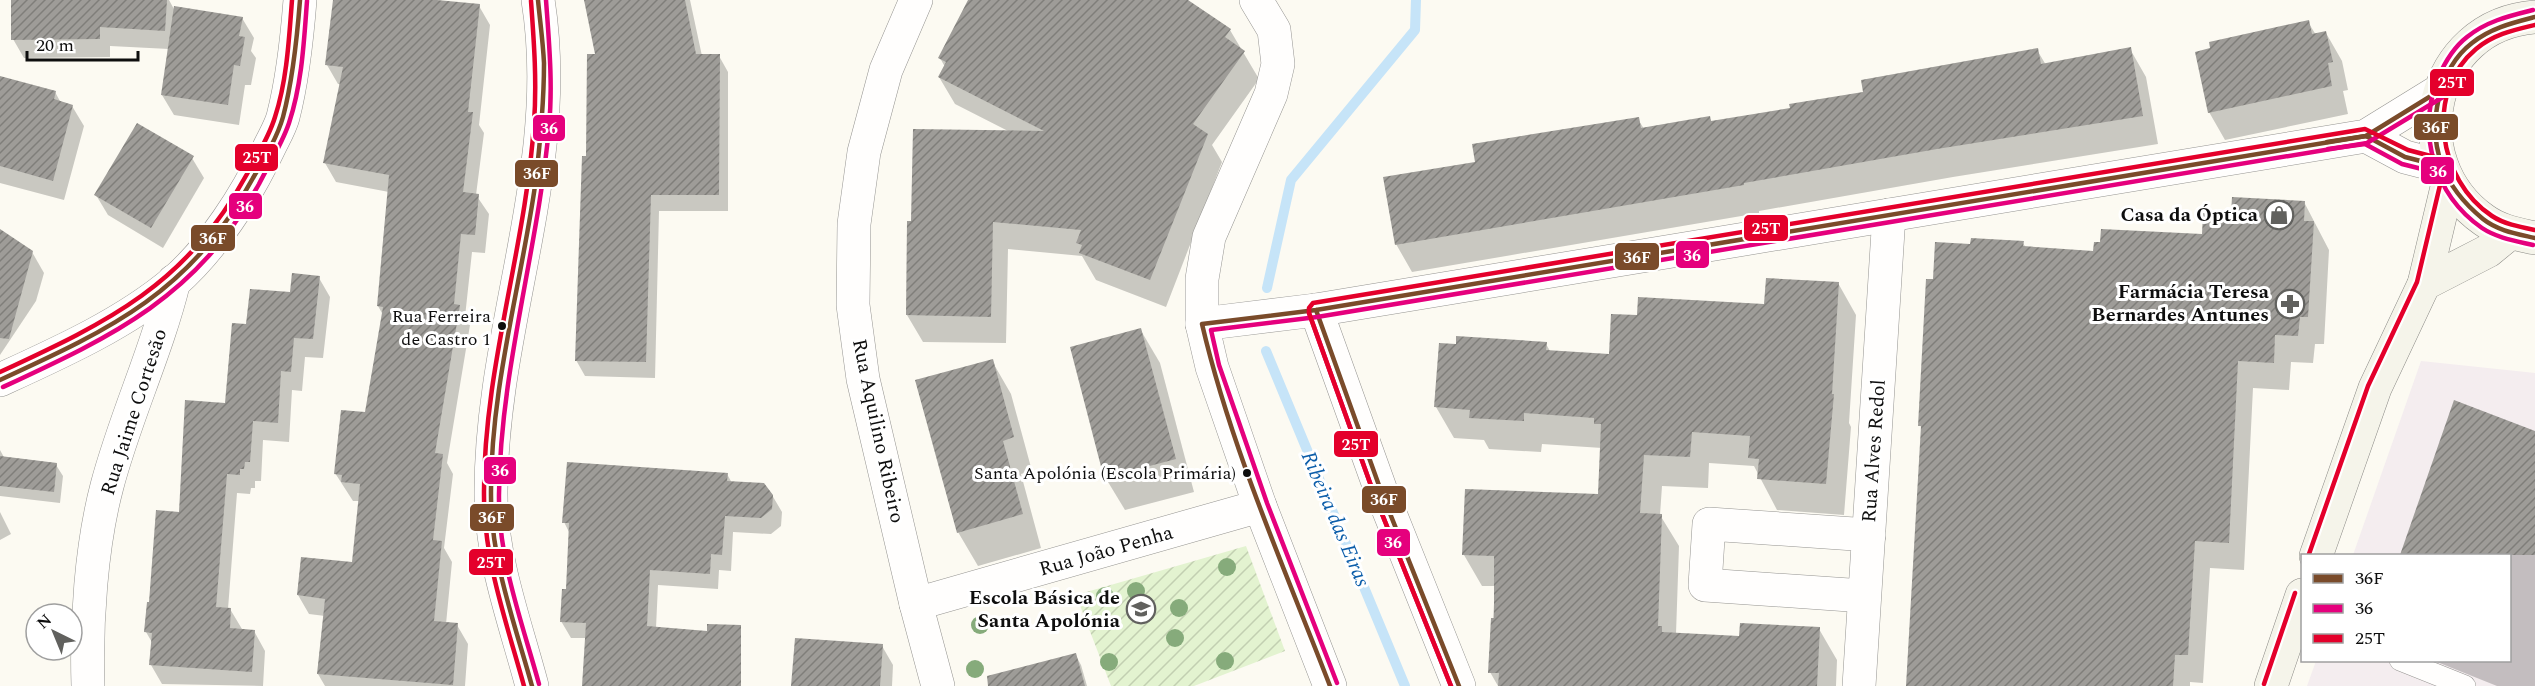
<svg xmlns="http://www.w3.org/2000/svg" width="2535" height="686" font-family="Spectral,serif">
<defs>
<pattern id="garden-furrows" width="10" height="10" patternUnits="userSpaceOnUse" patternTransform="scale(1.5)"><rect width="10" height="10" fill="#e3f3d0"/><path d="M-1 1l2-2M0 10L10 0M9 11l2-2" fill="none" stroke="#c2cfb1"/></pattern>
<pattern id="building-hatch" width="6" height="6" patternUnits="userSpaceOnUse" patternTransform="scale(1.5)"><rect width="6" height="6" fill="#9e9c98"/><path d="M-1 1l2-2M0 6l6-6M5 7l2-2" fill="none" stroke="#7f7e7a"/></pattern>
</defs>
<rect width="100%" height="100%" fill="#fcfaf2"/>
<path fill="#f4edef" d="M2421,361l114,12v313h-228l9,-25 194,-1v-104l-157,-1z"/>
<path fill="url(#garden-furrows)" d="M1246,546l39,105 -91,35h-83l-35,-91z"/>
<g fill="#0003">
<path d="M12,0h157l6,11 67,7 12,20 -3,13 5,7 -5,27h-6l-6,40 -65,-10 -12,-20 7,-46 -59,-3v11l-86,1 -11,-19z"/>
<path d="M334,0h88l57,6 11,19 -11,100 5,8 -8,62 13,19 -4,39 -13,-1 -7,65 5,8 -23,138 6,11 -9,74 8,14 -6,62 11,1 11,19 -3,42h-140l-7,-12 7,-58 -16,-2 -11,-19 55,-31 7,-63h-7l-18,-28 31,-59 17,-99 -5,-9 11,-114 -53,-10 -11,-19 16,-79h-3l-11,-19z"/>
<path d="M585,0h105l12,56h17l9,16v139h-69l-4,167 -70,-2 -9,-16 12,-202 9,-103z"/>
<path d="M970,0h215l45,30 29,49 -47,66 10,17 -56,145 -70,-27 -14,-24 -74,-7 -2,94 -83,-1 -16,-27 103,-183 -55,-28 -16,-27 6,-10 -5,-9z"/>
<path d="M2308,22l8,13 10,-2 16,28 6,29 -5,1 5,23 -123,26 -16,-28 3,-62z"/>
<path d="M2130,49l16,28 12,67 -205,33 -194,34v2l-347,59 -16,-28 81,-81 161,-44 6,10 65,-12 3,5 80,-13 73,-16 172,-43 9,15z"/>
<path d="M0,83l55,9 6,11 11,3 12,20 -20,74 -64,-17z"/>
<path d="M192,158l12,20 -41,70 -55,-33 -12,-20z"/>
<path d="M2304,202l25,48 -5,94h-9l-2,19 -22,-1 -2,28 -36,-2 -9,182 -34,-2 -7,115 -13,-1v4h-283l15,-257 -2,-4 14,-144 38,-36 51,-2 3,5 69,5 108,-17 30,-20z"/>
<path d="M0,231l32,21 12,21 -8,28 -36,54z"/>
<path d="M319,278l11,19 -7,61 -18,-1 -3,34 -10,-1 -3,52 -26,-2 -2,41h-6v7h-4l-1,6 -13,-1 -9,116h2l12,20 12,2 11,20 -2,35 -101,-2 -11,-19 2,-21 -7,-12 4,-28 30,-91 46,-109 22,-78 43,-32z"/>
<path d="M1838,283l18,32 -7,108 2,4 -7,88 -67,-5 -23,-44 -45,-3 -1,25 -46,-2 -2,29 19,31 -3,88 65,3 78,-8 18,31 -1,26h-338l-8,-14 5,-86h-13l-18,-31 135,-59 3,-48 -60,-4 -1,8 -52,-3 -5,-9 -30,-2 -18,-31 110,-63 4,7 60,4 29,-38 127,-12z"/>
<path d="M1140,329l20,34 34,129 -69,18 -20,-33z"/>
<path d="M992,361l19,33 21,77 -11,3 20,74 -63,18 -20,-34z"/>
<path d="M2455,402l80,30v254h-38l-65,-26h78v-104h-108z"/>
<path d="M0,450l5,9 51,6 7,11 -3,27 -60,-7z"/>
<path d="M727,474l5,9 40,12 10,17 -1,14 -10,8 -38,-2 -2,39 -12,-1 -1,19 -60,-4 -2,43 59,58h-131l2,-48h-15l-10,-17 7,-31 2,-56 -6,-12z"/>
<path d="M0,512l11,22 -11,6z"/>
<path d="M882,646l11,19 -1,21h-99z"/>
<path d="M1075,654l6,11 6,21h-80z"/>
</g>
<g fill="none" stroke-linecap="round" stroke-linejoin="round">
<g stroke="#c6e4f8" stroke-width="10">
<path d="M1267,288l24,-108 124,-150 1,-30"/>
<path d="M1266,351l139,335"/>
</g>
</g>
<g fill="url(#building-hatch)">
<path d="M11,0h156l-2,31 -65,-4v12l-89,1z"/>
<path d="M333,0h104l43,4 -12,108h5l-10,80 16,2 -4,41 -14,-1 -7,70 6,1 -25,148 8,1 -10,86 9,1 -8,80 24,2 -5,62 -136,-11 8,-75 -28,-4 4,-38 51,5 8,-78 -19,-2 1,-7 -8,-1 7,-64 24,2 18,-105 -6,-1 12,-131 -66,-12 20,-96 -18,-2z"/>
<path d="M584,0h101l11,54h24l-1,141h-68l-5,167 -71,-1 7,-205h4l1,-102h8z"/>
<path d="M968,0h220l43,29 -6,8 20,14 -52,73 15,10 -58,146 -71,-27 3,-8 -6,-2 5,-13 -88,-8 -2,95 -85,-2 1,-94h4l2,-92 131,2 -106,-54 8,-15 -8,-4z"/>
<path d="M174,6l69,11 -4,19 6,1 -5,29 -6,-1 -6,40 -67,-10z"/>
<path d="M2309,20l3,14 14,-3 7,31 -5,1 4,23 -124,27 -13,-61 15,-4 -1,-6z"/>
<path d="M2131,47l12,69 -206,33 -193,34v2l-349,60 -12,-68 92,-15 -3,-18 167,-27 2,11 69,-12 1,5 79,-13 -1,-4 74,-12 -2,-12 177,-32 3,16z"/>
<path d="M0,76l56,15 -2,8 19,6 -20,76 -53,-15z"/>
<path d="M137,123l57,33 -43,72 -57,-33z"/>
<path d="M2232,197l73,4 -1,20h10l-6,96h-8l-2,19 -23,-1 -1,28 -36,-2 -9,182 -34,-2 -7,114h-13l-2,31h-267l15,-260h-3l8,-147h7l2,-37 35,2 1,-6 53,3 -1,5 70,5 1,-9h6l1,-13 101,5 1,-21 28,1z"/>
<path d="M0,229l33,22 -24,88 -9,-1z"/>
<path d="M292,273l28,3 -7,63 -19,-1 -3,34 -10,-1 -3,52 -25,-2 -3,41h-5l-1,7h-4v6l-13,-1 -11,133 15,1 -1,20 25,2 -3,42 -103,-7 3,-32 -8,-1 3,-30h2l7,-92 23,2 6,-112 40,3 7,-80 14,1 4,-35 40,3z"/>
<path d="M1766,278l73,4 -7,112h2l-8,90 -69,-5 2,-20 -11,-1 2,-22 -58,-4 -2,25 -46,-2 -4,58 22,1 -4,112h4v6l77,4 1,-13 80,4 -3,59h-319l1,-13h-11l3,-55h3v-62l-32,-1 3,-66 133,5 3,-70h-7v-6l-70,-5v8l-55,-3 1,-8 -36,-3 5,-64 17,1v-8l91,6 -1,8 63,4 2,-40 26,1 1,-18 126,7z"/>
<path d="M1141,328l35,131 -72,19 -34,-131z"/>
<path d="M993,359l21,78 -11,4 20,73 -66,19 -42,-153z"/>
<path d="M2454,400l81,31v124h-135z"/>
<path d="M0,456l57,7 -3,29 -54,-6z"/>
<path d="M567,462l161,11 -1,8 37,2 9,12 -1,14 -11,9 -36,-2 -3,39 -11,-1 -1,20 -60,-4 -3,56 60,5v-7l34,1v61h-159l4,-63 -26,-1 2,-33h4l3,-66h-7z"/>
<path d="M795,638l88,6 -3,42h-89z"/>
<path d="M1076,653l9,33h-97l-1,-10z"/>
</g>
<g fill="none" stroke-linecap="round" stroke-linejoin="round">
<g stroke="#959491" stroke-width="22">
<path id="lane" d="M2400,660l65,26"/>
</g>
<g stroke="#959491" stroke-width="34">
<g id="street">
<path d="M916,0l-30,70 -22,82 -10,72 -1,81 10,74 53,225 22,82"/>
<path d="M1256,0l18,30 4,34 -7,30 -62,143 -7,42v45l10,43 48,139 70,180"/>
<path d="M2366,136l39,21 35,9"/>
<path d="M1316,310l65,181 78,195"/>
<path d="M1202,324l114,-14 1050,-174 73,-45"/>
<path d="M0,380c59,-27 124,-56 174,-98 39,-34 72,-86 94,-132 5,-11 12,-22 15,-33 10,-39 14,-78 17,-117"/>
<path d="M1864,596l-159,-11 4,-61 160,11"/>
<path d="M916,604l344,-98"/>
<path d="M88,686c-2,-62 3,-140 19,-200 18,-69 50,-135 67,-205"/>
<path d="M532,686c-16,-61 -41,-127 -41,-191 -1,-167 74,-328 47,-495"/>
<path d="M1859,686l30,-471"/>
</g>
</g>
<g stroke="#8c8b87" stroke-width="34">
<g id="secondary">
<path d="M2535,17c-106,8 -135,144 -51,203 15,11 33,14 51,18"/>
<path d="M2424,284l64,-33 22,-18"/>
<path d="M2316,556l59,-168 49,-104 24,-101"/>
<path d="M2271,686l31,-91"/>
</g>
</g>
<use href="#lane" stroke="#fffefd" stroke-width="21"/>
<use href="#street" stroke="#fffefd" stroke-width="33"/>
<use href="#secondary" stroke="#f5f4ea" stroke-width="33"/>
<g stroke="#fff" stroke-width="9">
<g id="bus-1">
<path d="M2535,17c-23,6 -44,11 -63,26 -34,26 -45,83 -30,122 8,22 24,40 41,54 15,12 35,15 52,19"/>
<path d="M2327,142l39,-6 39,21 35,9"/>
<path d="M1316,310l65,181 78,195"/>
<path d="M0,380c113,-52 191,-88 253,-202 11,-19 24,-40 30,-61 10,-38 14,-78 17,-117"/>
<path d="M532,686c-17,-62 -41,-125 -41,-190 -1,-105 29,-207 44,-310 5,-41 9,-82 9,-123 -1,-21 -4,-42 -6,-63"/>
<path d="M1330,686c-46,-119 -99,-238 -128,-362l114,-14 1050,-174 73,-45"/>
</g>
</g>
<g stroke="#fff" stroke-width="9">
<g id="bus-2">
<path d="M2533,10c-24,6 -46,11 -66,27 -13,10 -23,27 -29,41 -21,54 -5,116 44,150 15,10 34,13 51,17"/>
<path d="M2328,149l37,-5 37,20 36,9"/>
<path d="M1309,313l65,181 77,192"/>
<path d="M3,387c112,-52 194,-90 256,-203 10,-20 23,-40 30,-61 13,-39 15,-82 18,-122"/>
<path d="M1337,683l-70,-180 -48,-138 -8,-35 106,-13 1050,-174 76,-46"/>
<path d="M539,684c-17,-62 -41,-125 -40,-190 1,-124 39,-244 50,-367 4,-43 0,-85 -3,-127"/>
</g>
</g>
<g stroke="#fff" stroke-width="9">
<g id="bus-3">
<path d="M2535,25c-21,5 -41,9 -59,24 -52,43 -38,132 16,167 12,8 28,11 43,14"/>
<path d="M0,372c110,-51 186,-87 247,-198 10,-18 22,-37 28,-57 12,-37 14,-78 17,-117"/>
<path d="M2309,554l59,-168 49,-104 24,-101"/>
<path d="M2264,684l31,-91"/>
<path d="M524,686c-17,-62 -40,-125 -40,-190 -1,-127 42,-248 50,-373 3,-41 0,-81 -3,-122"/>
<path d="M1451,686l-77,-192 -65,-181v-5l4,-5 1052,-174 43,21 34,9"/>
</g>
</g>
<use href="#bus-1" stroke="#7a4b2a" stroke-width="4.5"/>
<use href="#bus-2" stroke="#e5007d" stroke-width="4.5"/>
<use href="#bus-3" stroke="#e4002b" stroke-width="4.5"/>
</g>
<g fill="#86ab7b">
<circle cx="1227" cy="567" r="9"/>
<circle cx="1136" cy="591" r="9"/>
<circle cx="1105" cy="596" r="9"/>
<circle cx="1179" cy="608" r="9"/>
<circle cx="980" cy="625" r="9"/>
<circle cx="1175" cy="638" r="9"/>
<circle cx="1225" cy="661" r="9"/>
<circle cx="1109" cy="662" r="9"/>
<circle cx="975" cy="669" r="9"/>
</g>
<defs>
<g id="shop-ring" transform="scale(1.5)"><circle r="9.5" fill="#fff" stroke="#61615e" stroke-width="1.5"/><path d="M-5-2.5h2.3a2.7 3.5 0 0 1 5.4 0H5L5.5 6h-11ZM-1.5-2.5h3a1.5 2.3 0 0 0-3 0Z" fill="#61615e"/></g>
<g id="pharmacy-ring" transform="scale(1.5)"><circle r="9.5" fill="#fff" stroke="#61615e" stroke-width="1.5"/><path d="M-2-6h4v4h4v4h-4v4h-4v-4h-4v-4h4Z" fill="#61615e"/></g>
<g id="school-ring" transform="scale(1.5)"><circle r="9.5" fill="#fff" stroke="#61615e" stroke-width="1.5"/><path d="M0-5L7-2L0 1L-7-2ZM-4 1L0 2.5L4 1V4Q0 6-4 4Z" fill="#61615e"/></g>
</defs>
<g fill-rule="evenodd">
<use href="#shop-ring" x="2279" y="215"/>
<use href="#pharmacy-ring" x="2290" y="304"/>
<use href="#school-ring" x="1141" y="609"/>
</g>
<g fill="#0e0e0e" stroke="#fff" stroke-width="2">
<circle cx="502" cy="326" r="5"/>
<circle cx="1247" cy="473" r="5"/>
</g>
<g text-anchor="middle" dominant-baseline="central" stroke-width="6" stroke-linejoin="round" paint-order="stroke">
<g font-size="18" fill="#0e0e0e" stroke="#fff" text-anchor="end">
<text x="491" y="316">Rua Ferreira<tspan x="491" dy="23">de Castro 1</tspan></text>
<text x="1236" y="473">Santa Apolónia (Escola Primária)</text>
</g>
<g font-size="20" font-weight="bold" fill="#0e0e0e" stroke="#fff" text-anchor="end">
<text x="2258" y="215">Casa da Óptica</text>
<text x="2269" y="292">Farmácia Teresa<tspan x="2269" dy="23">Bernardes Antunes</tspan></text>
<text x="1120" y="598">Escola Básica de<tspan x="1120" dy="23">Santa Apolónia</tspan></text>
</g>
<g font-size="20" fill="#0e0e0e" stroke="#fff">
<text transform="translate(134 412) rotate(-72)">Rua Jaime Cortesão</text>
<text transform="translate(878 431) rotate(78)">Rua Aquilino Ribeiro</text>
<text transform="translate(1874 451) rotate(-86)">Rua Alves Redol</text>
<text transform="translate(1106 551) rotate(-16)">Rua João Penha</text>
</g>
<g font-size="21" font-style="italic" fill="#0d5eaa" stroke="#fff">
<text transform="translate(1335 519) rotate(67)">Ribeira das Eiras</text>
</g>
</g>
<g stroke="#fff" stroke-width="2">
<rect x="2429" y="68" width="46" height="29" rx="6" fill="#e4002b"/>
<rect x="2413" y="113" width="46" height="28" rx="6" fill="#7a4b2a"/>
<rect x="532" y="114" width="34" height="28" rx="6" fill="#e5007d"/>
<rect x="234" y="143" width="45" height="29" rx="6" fill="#e4002b"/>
<rect x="2420" y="156" width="35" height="29" rx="6" fill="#e5007d"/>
<rect x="514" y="159" width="45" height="29" rx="6" fill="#7a4b2a"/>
<rect x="228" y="192" width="35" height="28" rx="6" fill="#e5007d"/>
<rect x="1743" y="214" width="46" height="28" rx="6" fill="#e4002b"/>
<rect x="190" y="224" width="46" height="28" rx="6" fill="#7a4b2a"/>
<rect x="1675" y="240" width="35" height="29" rx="6" fill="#e5007d"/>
<rect x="1614" y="242" width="46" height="29" rx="6" fill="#7a4b2a"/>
<rect x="1333" y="430" width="46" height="28" rx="6" fill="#e4002b"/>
<rect x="483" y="456" width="34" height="29" rx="6" fill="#e5007d"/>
<rect x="1361" y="485" width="46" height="29" rx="6" fill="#7a4b2a"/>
<rect x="469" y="503" width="46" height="29" rx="6" fill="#7a4b2a"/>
<rect x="1376" y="528" width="35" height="29" rx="6" fill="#e5007d"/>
<rect x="468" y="548" width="46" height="28" rx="6" fill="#e4002b"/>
</g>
<g font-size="16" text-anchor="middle" font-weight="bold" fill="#fff">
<text x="2452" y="88">25T</text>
<text x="2436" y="133">36F</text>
<text x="549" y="134">36</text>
<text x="257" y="163">25T</text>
<text x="2438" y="177">36</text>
<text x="537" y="179">36F</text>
<text x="245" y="212">36</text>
<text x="1766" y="234">25T</text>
<text x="213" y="244">36F</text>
<text x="1692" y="261">36</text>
<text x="1637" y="263">36F</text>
<text x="1356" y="450">25T</text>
<text x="500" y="476">36</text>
<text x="1384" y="505">36F</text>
<text x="492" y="523">36F</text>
<text x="1393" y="548">36</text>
<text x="491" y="568">25T</text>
</g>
<rect x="2301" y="554" width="210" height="108" fill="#ffffff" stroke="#9f9f9f" stroke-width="1.5"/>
<rect x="2313" y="574" width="30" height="9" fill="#7a4b2a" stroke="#9f9f9f" stroke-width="1.5"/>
<text x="2355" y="584" font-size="18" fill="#0e0e0e">36F</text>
<rect x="2313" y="604" width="30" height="9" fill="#e5007d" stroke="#9f9f9f" stroke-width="1.5"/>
<text x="2355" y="614" font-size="18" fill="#0e0e0e">36</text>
<rect x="2313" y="634" width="30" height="9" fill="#e4002b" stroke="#9f9f9f" stroke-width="1.5"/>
<text x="2355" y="644" font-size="18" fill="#0e0e0e">25T</text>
<g transform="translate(54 632) rotate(317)"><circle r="28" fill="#ffffff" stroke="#9f9f9f" stroke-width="1.5"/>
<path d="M0-4.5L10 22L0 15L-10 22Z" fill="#61615e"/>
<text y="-9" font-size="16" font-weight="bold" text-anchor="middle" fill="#0e0e0e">N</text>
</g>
<path d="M27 51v9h111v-9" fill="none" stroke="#0e0e0e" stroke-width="3"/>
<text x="36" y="51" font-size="18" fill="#0e0e0e" stroke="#ffffff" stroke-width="4.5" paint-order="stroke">20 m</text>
</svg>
